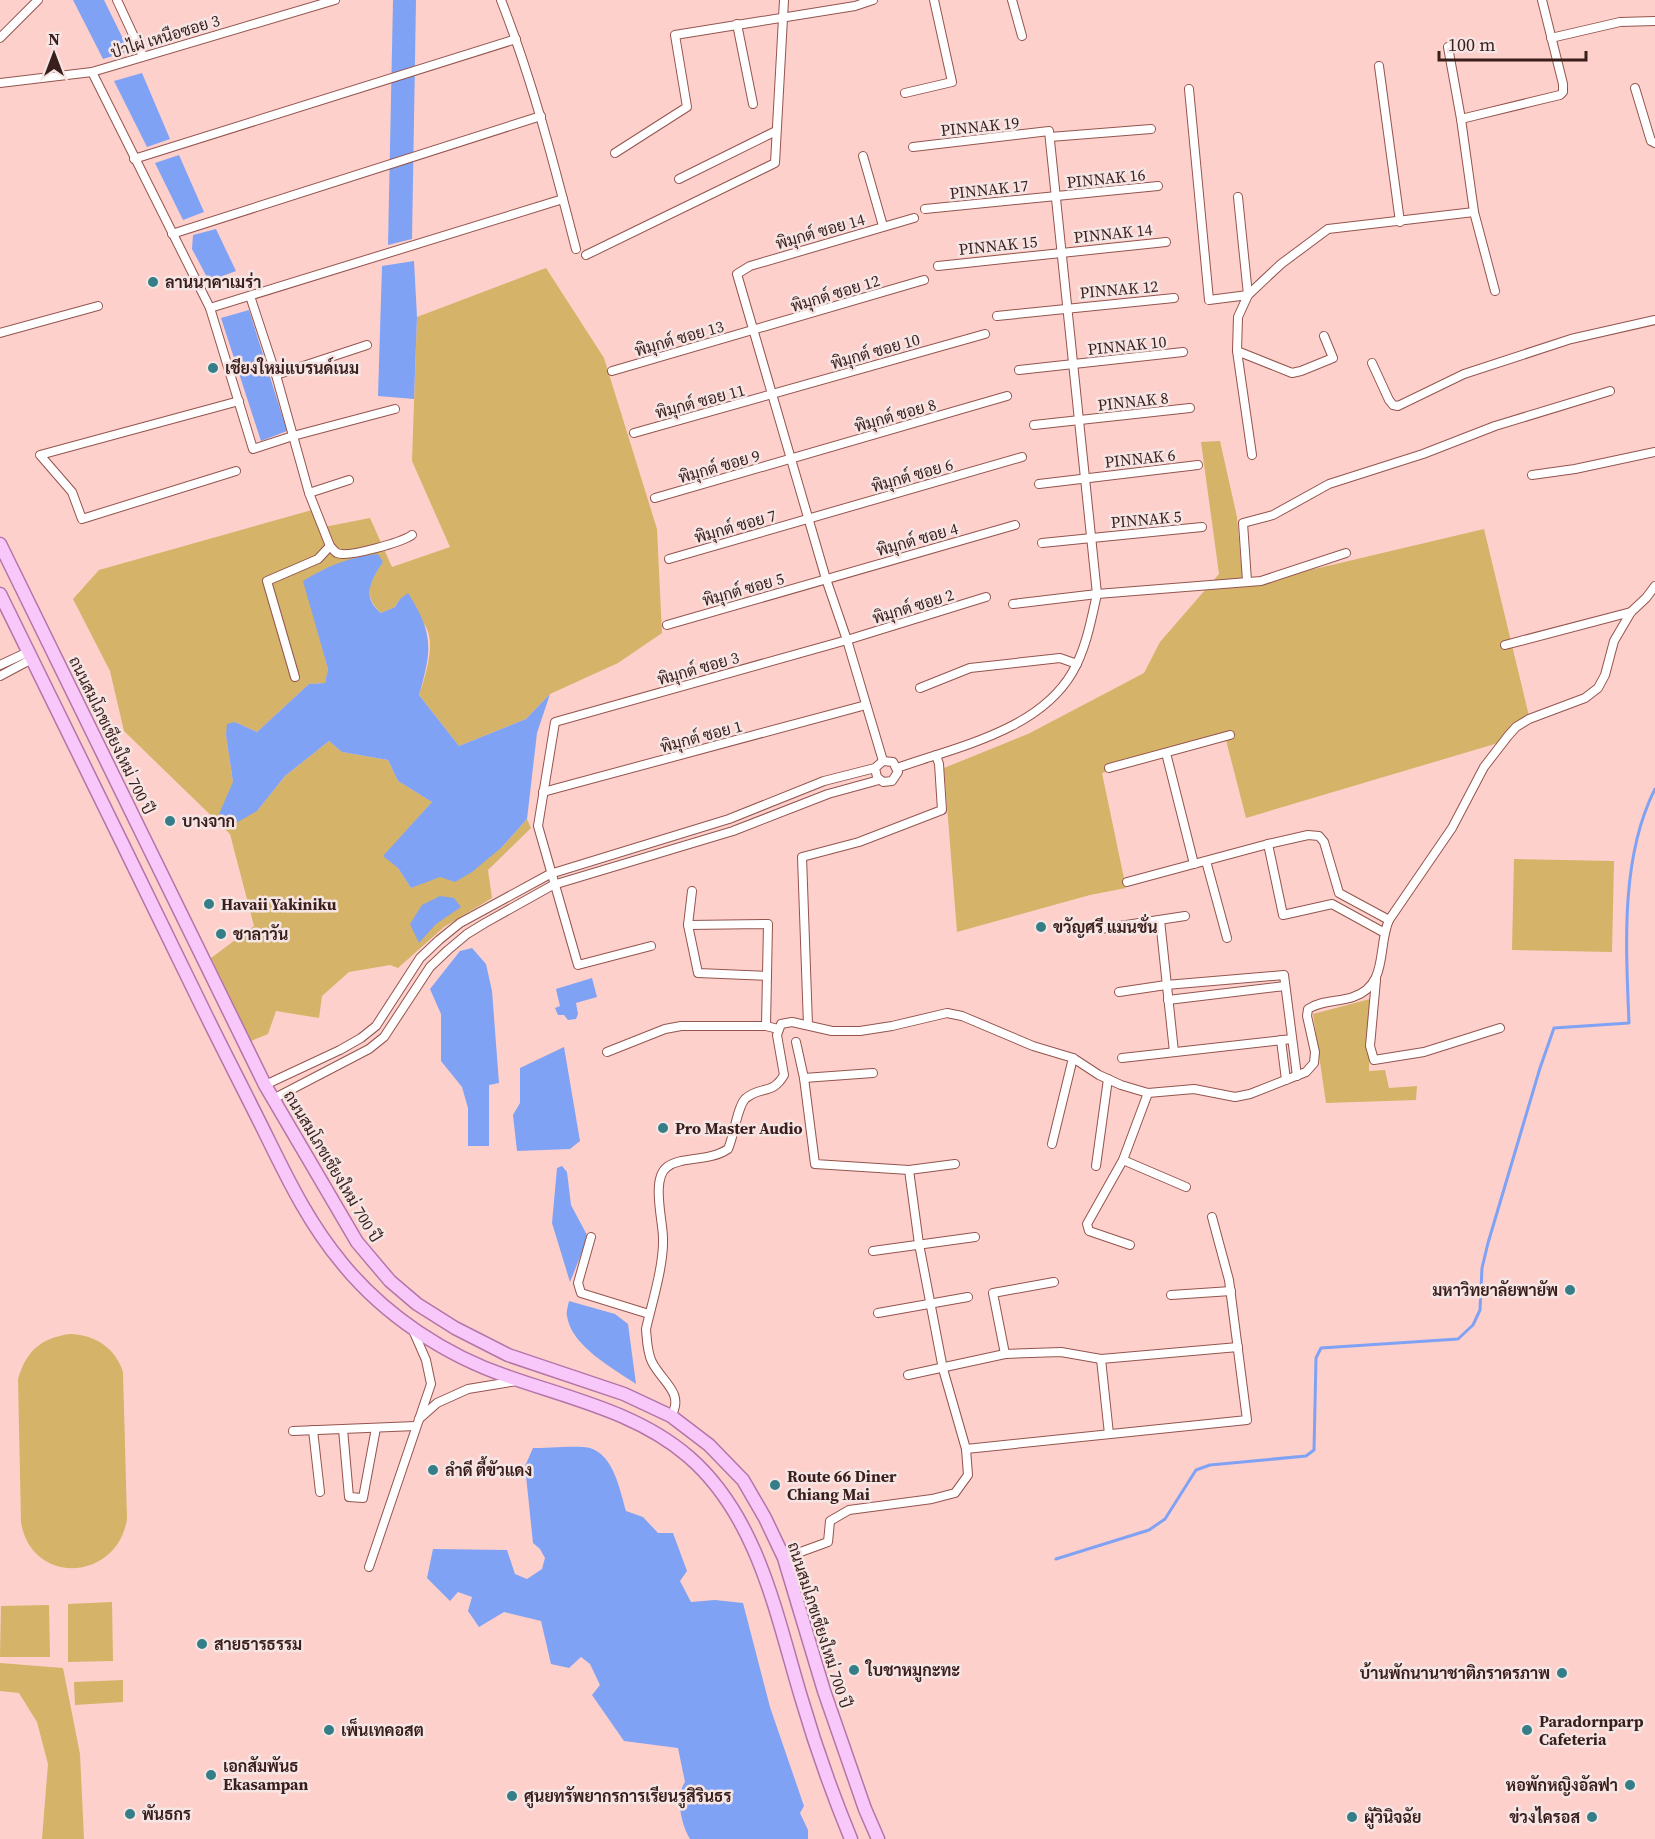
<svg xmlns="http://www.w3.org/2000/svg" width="1655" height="1839" font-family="'Source Serif 4',Sarabun,serif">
<rect width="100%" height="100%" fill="#fed0cb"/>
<g fill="#d5b368">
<path d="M546,268l58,90 53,171 5,104 -44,30 -68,31 -24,25 -67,27 -40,-51c6,-18 17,-50 7,-68 -6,-10 -18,-20 -26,-28l-5,8 -14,6c-19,-17 -11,-33 2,-51l-24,-5 -38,14 -17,10 24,88 -3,14 -16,1 -52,48 -22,-10 -9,13 7,47 24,29 28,-35 44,-35 13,11 46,8 10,21 34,21 -48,54 14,12 13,20 91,-41 25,-28 4,9 -43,42 4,28 -48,29 -46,41 -8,-3 -41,7 -27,24 -3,22 -43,-7 -8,23 -17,7 -40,-83 43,-32 -24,-92 -106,-103 -14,-60 -37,-72 26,-29 213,-60 7,18 51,-10 22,49 58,-20 -38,-86 5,-144z"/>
<path d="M1220,441l17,76 6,69 241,-57 45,187 -31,27 -252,75 -20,-78 -124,33 24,115 -36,7 -133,37 -13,-164 84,-34 116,-61 16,-31 59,-68 -18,-132z"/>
<path d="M1514,859l100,2 -2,91 -100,-2z"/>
<path d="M1370,999l-1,72 16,-1 4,18 28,-2 -1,14 -90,3 -13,-89z"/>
<path d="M70,1334c26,1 45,14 53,38l4,147c-10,63 -96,67 -106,3l-3,-143c8,-28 23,-41 52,-45z"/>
<path d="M112,1602l1,59 -45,1v-58z"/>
<path d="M49,1605l1,52h-50l1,-51z"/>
<path d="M0,1663l63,5 17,86 4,85h-42l6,-75 -11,-42 -18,-29 -19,-2z"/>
<path d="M123,1680v22l-48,3 -1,-23z"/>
</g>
<g fill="#7fa2f5">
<path d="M73,0h31l25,51 -26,8z"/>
<path d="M393,0h23l-4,239 -24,6z"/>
<path d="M142,73l28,66 -23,8 -33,-66z"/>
<path d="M179,155l25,57 -21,8 -28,-57z"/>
<path d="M216,229l20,42 -27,10 -17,-32 1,-14z"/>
<path d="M414,261l3,56 -3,82 -36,-3 4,-130z"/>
<path d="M249,310l38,121 -26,10 -40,-123z"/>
<path d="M378,554l5,8c-12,18 -22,35 -2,51l14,-6 5,-8 8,-6c26,41 24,57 11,102l40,51 67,-27 24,-25 -13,39 -10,86 -25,28 -30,25 -17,10 -15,-5 -29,11 -13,-20 -15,-12 49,-54 -34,-21 -10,-21 -46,-8 -13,-11 -44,35 -28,35 -21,12 -17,-9 14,-32 -7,-47 1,-11 8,-2 22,10 52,-48 16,-1 3,-14 -25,-88c22,-14 49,-25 75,-27z"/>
<path d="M440,896l14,2 7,9 -25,17 -17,19 -9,-19 12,-19z"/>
<path d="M472,948l14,16 6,27 7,92 -10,2v61h-21v-38l-6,-21 -21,-26v-47l-11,-25 30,-38z"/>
<path d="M592,978l5,19 -21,6 2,11 -2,5 -8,1 -4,-5h-6l-3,-7 5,-2 -4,-17z"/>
<path d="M564,1047l16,94 -10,8 -53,2 -4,-36 7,-12v-35z"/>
<path d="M562,1166l5,6 4,33 17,32 -18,45 -18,-59 5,-55z"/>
<path d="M569,1301l46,13 13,10 8,60c-22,-15 -65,-38 -69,-68 -1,-4 1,-10 2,-15z"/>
<path d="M533,1448c12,0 48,-3 57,0 24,7 30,43 36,63l17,6 15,16h15l14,38 -7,10 11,21 24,-2 28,3 27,104 34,99 -4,7 8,17v9h-118c-9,-15 -15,-42 -5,-57l-7,-34 -54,-7 -32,-46 8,-10 -10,-21 -9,-7 -12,11 -18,-4 -10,-43 -37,-9 -25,15 -11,-16 4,-14 -14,-5 -8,9 -23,-23 6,-29 74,1 8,24 12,5 15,-10 3,-11 -5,-9 -7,-6 -8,-77z"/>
</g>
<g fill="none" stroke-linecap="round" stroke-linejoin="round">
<path stroke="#7fa2f5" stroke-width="3" d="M1056,1559l93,-29 16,-11 31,-49 14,-5 96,-9 8,-6 2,-92 5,-10 137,-9 15,-14 7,-15 2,-42 6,-25 52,-175 14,-40 75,-5c-3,-75 -9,-165 26,-234"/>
<g stroke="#94544e" stroke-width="10">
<g id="street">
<path d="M117,0l26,56"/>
<path d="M501,0c32,82 53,164 75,249"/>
<path d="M1012,0l10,36"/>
<path d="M737,24l16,80"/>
<path d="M0,38l38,-38"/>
<path d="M1551,38l69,-16 35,-1"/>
<path d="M1448,47l13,72 13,93 21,79"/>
<path d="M1379,66l21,156"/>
<path d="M92,72l118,236 43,141 40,-13 102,-27"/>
<path d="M0,83l92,-11 243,-72"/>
<path d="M1635,88l16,53 4,2"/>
<path d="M1189,89l20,211 39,-5 -10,-98"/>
<path d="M905,93l47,-11 -18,-82"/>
<path d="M1461,119l99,-24 3,-3v-8l-21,-84"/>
<path d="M1050,137l101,-8"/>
<path d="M615,153l72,-46 -12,-72 180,-29 18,-6"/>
<path d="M863,156l20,70"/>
<path d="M134,159l382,-120"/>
<path d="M679,179l97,-48"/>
<path d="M925,209l233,-23"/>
<path d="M172,234l369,-118"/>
<path d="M586,255l189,-92 9,-163"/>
<path d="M938,266l228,-24"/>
<path d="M250,296l26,79 33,118"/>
<path d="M210,308l353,-109"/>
<path d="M997,316l177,-18"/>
<path d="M0,333l98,-27"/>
<path d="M1324,336l9,22 -32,13 -9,2 -55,-22 1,-34 10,-22 33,-31 47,-35 146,-17"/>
<path d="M1237,351l15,104"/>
<path d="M1372,363l17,37 4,5 5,1 66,-32 107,-35 84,-19"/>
<path d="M1019,370l164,-18"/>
<path d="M612,371l312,-91"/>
<path d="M276,375l91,-30"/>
<path d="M1034,425l156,-17"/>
<path d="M634,433l351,-99"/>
<path d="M236,471l-154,48 -10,-27 -32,-37 199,-54"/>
<path d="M1532,475l43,-6 80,-17"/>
<path d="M349,480l-40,13 21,53c2,2 5,6 7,7 11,5 65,-11 75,-18"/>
<path d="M1039,484l159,-19"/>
<path d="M655,498l352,-102"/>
<path d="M1042,543l160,-16"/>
<path d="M669,559l353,-102"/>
<path d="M1247,581l-4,-58 30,-8 56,-31 94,-30 72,-28 115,-35"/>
<path d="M1013,604l84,-10 164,-13 85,-28"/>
<path d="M667,625l348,-100"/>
<path d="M1505,645l126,-33"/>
<path d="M0,665l28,-13"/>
<path d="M0,676l32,-17"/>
<path d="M295,677l-28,-96 51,-22 12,-13"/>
<path d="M920,688l50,-20 90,-10 17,6"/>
<path d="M1166,753l28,111"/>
<path d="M883,761l-36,-121 -21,-61 -89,-305 13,-8 164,-48"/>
<path d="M897,768c59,-21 141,-37 175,-95 14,-24 19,-52 25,-79l-48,-463 -136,16"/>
<path d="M1109,768l121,-33"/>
<path d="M543,792l323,-87"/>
<path d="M1268,844l15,71 49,-11 51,28"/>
<path d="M1206,861l21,77"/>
<path d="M1127,882l141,-38 40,-9 11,1 5,6 15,51 50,27"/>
<path d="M692,891l-4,34 10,48 69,3"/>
<path d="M1160,920l14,132"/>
<path d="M688,925l80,-1 -2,102"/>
<path d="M1100,929l85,-13"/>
<path d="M651,946l-73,19 -40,-139 17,-104 292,-82 139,-43"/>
<path d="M1376,980l-6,66 4,14 50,-8 76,-24"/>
<path d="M1119,992l47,-7 118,-10 13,101"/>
<path d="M1168,1000l117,-14"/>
<path d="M808,1025l-6,-168 57,-15 83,-32 -3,-46 -3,-9"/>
<path d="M1281,1040l5,40"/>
<path d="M796,1042l8,36 11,86 94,6 46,-6"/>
<path d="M607,1052l58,-23 16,-3h85l12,3"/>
<path d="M1122,1058l170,-19"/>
<path d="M804,1078l69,-5"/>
<path d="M265,1085l75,-35 21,-12 15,-12 44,-68 19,-18 21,-17 90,-49 179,-55 95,-38 51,-13 8,-7 10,1 5,10 -6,9 -9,1 -6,-5 -2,-9"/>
<path d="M273,1099l96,-50 15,-12 46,-70 18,-17 19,-16 18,-11 68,-38 180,-54 95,-37 51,-14"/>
<path d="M1052,1144l21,-86"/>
<path d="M1123,1160l63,27"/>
<path d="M1096,1166l12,-87"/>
<path d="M591,1237l-13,46 3,10 68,21"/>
<path d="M1130,1245l-41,-14 -2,-7 36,-64 25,-67"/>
<path d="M873,1251l102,-14"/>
<path d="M1171,1295l60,-4"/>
<path d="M878,1313l90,-16"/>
<path d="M1005,1354l-12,-61 61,-11"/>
<path d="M1101,1359l8,75"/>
<path d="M908,1375l97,-21 56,-2 40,7 137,-12"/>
<path d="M671,1416c14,-23 -9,-34 -19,-54 -5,-10 -5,-22 -6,-33 6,-26 18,-64 17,-91 0,-17 -12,-59 4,-71 14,-11 42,-5 61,-18 6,-13 9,-41 17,-50 15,-14 27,-3 39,-24l-7,-40 4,-11 11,-2 40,9h28l32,-5 55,-13 15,3 71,30 40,12 26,17 22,10 27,8 46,-4 41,8 15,-3 56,-22 8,-9 1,-11 -8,-36 1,-7c13,-9 31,-7 45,-12 36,-12 24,-50 36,-77l63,-92 32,-61 24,-31 8,-9 13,-8 56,-21 13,-10 7,-13 9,-34 17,-29 15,-14 9,-12"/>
<path d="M419,1419l18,-16 31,-14 49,-8"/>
<path d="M343,1429l6,68 14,1 13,-70"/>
<path d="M313,1430l7,62"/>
<path d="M293,1431l123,-5"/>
<path d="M966,1449l281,-29 -18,-140 -17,-63"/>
<path d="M784,1558l44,-16 2,-21 19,-11 83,-11 23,-6 13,-18 -2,-26 -23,-80 -24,-125 -10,-74"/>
<path d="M369,1567l62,-183 -5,-24 -14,-32"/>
</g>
</g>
<g stroke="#b375a9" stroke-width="15">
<g id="primary">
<path d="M0,544l265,541 92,157 33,39 27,23 38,24 53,27 116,39 47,22 38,29 34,35 22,38 19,40 40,133 41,118 13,30"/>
<path d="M0,594c69,140 137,279 205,419 21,43 43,85 64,128 21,43 42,85 73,122 42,52 104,93 167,114 63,22 129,36 180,80 69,60 87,157 112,240 14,48 31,96 50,142"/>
</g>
</g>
<use href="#street" stroke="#fff" stroke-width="8"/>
<use href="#primary" stroke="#f9c8fa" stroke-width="12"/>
</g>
<g fill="#367e87" stroke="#f5e5e4" stroke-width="2">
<circle cx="153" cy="282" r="6"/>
<circle cx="213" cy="368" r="6"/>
<circle cx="170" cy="821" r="6"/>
<circle cx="209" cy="904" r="6"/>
<circle cx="1041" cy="927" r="6"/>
<circle cx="221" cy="934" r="6"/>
<circle cx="663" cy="1128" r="6"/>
<circle cx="1570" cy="1290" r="6"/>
<circle cx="433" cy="1470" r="6"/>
<circle cx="775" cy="1485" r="6"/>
<circle cx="202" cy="1644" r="6"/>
<circle cx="854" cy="1670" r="6"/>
<circle cx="1562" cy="1673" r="6"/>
<circle cx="329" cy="1730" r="6"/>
<circle cx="1527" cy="1730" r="6"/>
<circle cx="211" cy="1775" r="6"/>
<circle cx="1630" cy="1785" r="6"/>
<circle cx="512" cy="1796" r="6"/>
<circle cx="130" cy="1814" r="6"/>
<circle cx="1352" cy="1817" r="6"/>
<circle cx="1592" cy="1817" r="6"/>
</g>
<g text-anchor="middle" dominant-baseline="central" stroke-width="5" stroke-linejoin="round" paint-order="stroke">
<g font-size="16" fill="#391e1b" stroke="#f5e5e4">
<text transform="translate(165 36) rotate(-17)">ป่าไผ่ เหนือซอย 3</text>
<text transform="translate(980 126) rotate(-6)">PINNAK 19</text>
<text transform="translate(1106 178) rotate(-6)">PINNAK 16</text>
<text transform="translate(989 189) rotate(-6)">PINNAK 17</text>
<text transform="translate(820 231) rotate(-16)">พิมุกต์ ซอย 14</text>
<text transform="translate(1113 233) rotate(-6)">PINNAK 14</text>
<text transform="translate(998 245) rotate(-6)">PINNAK 15</text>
<text transform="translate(1119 289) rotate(-5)">PINNAK 12</text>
<text transform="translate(835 293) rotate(-17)">พิมุกต์ ซอย 12</text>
<text transform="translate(679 338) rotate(-16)">พิมุกต์ ซอย 13</text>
<text transform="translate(1127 345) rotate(-6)">PINNAK 10</text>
<text transform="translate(875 351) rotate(-16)">พิมุกต์ ซอย 10</text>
<text transform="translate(700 401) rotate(-15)">พิมุกต์ ซอย 11</text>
<text transform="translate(1133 401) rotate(-6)">PINNAK 8</text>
<text transform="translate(895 415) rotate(-16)">พิมุกต์ ซอย 8</text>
<text transform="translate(1140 458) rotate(-6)">PINNAK 6</text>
<text transform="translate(719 466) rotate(-16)">พิมุกต์ ซอย 9</text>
<text transform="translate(912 475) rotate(-16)">พิมุกต์ ซอย 6</text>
<text transform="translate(1146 519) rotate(-5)">PINNAK 5</text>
<text transform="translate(735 526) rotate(-16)">พิมุกต์ ซอย 7</text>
<text transform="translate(917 539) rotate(-16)">พิมุกต์ ซอย 4</text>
<text transform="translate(743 589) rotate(-16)">พิมุกต์ ซอย 5</text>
<text transform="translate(913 606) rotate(-17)">พิมุกต์ ซอย 2</text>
<text transform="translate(698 668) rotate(-16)">พิมุกต์ ซอย 3</text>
<text transform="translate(112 735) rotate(64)">ถนนสมโภชเชียงใหม่ 700 ปี</text>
<text transform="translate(701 736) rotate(-15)">พิมุกต์ ซอย 1</text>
<text transform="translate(333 1166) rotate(59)">ถนนสมโภชเชียงใหม่ 700 ปี</text>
<text transform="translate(820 1625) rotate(72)">ถนนสมโภชเชียงใหม่ 700 ปี</text>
</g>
<g font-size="16" font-weight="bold" fill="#391e1b" stroke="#f5e5e4" text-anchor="start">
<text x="165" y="282">ลานนาคาเมร่า</text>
<text x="225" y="368">เชียงใหม่แบรนด์เนม</text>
<text x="182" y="821">บางจาก</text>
<text x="221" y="904">Havaii Yakiniku</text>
<text x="1053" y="927">ขวัญศรี แมนชั่น</text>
<text x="233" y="934">ชาลาวัน</text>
<text x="675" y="1128">Pro Master Audio</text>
<text x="1558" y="1290" text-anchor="end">มหาวิทยาลัยพายัพ</text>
<text x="445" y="1470">ลำดี ตี้ขัวแดง</text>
<text x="787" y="1476">Route 66 Diner<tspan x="787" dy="18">Chiang Mai</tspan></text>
<text x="214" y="1644">สายธารธรรม</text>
<text x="866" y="1670">ใบชาหมูกะทะ</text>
<text x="1550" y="1673" text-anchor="end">บ้านพักนานาชาติภราดรภาพ</text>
<text x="1539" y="1721">Paradornparp<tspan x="1539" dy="18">Cafeteria</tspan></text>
<text x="341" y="1730">เพ็นเทคอสต</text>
<text x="223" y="1766">เอกสัมพันธ<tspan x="223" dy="18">Ekasampan</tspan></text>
<text x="1618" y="1785" text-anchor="end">หอพักหญิงอัลฟา</text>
<text x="524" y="1796">ศูนยทรัพยากรการเรียนรูสิรินธร</text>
<text x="142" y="1814">พันธกร</text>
<text x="1364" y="1817">ผัูวินิจฉัย</text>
<text x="1580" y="1817" text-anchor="end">ข่วงไครอส</text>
</g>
</g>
<g transform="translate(54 54)" stroke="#f5e5e4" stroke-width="4.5" paint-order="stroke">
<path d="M0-4.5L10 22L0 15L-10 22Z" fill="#391e1b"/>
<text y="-9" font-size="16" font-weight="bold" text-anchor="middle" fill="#391e1b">N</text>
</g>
<path d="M1439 51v9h147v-9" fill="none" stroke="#391e1b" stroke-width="3"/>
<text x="1448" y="51" font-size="18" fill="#391e1b" stroke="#f5e5e4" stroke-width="4.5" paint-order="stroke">100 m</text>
</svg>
